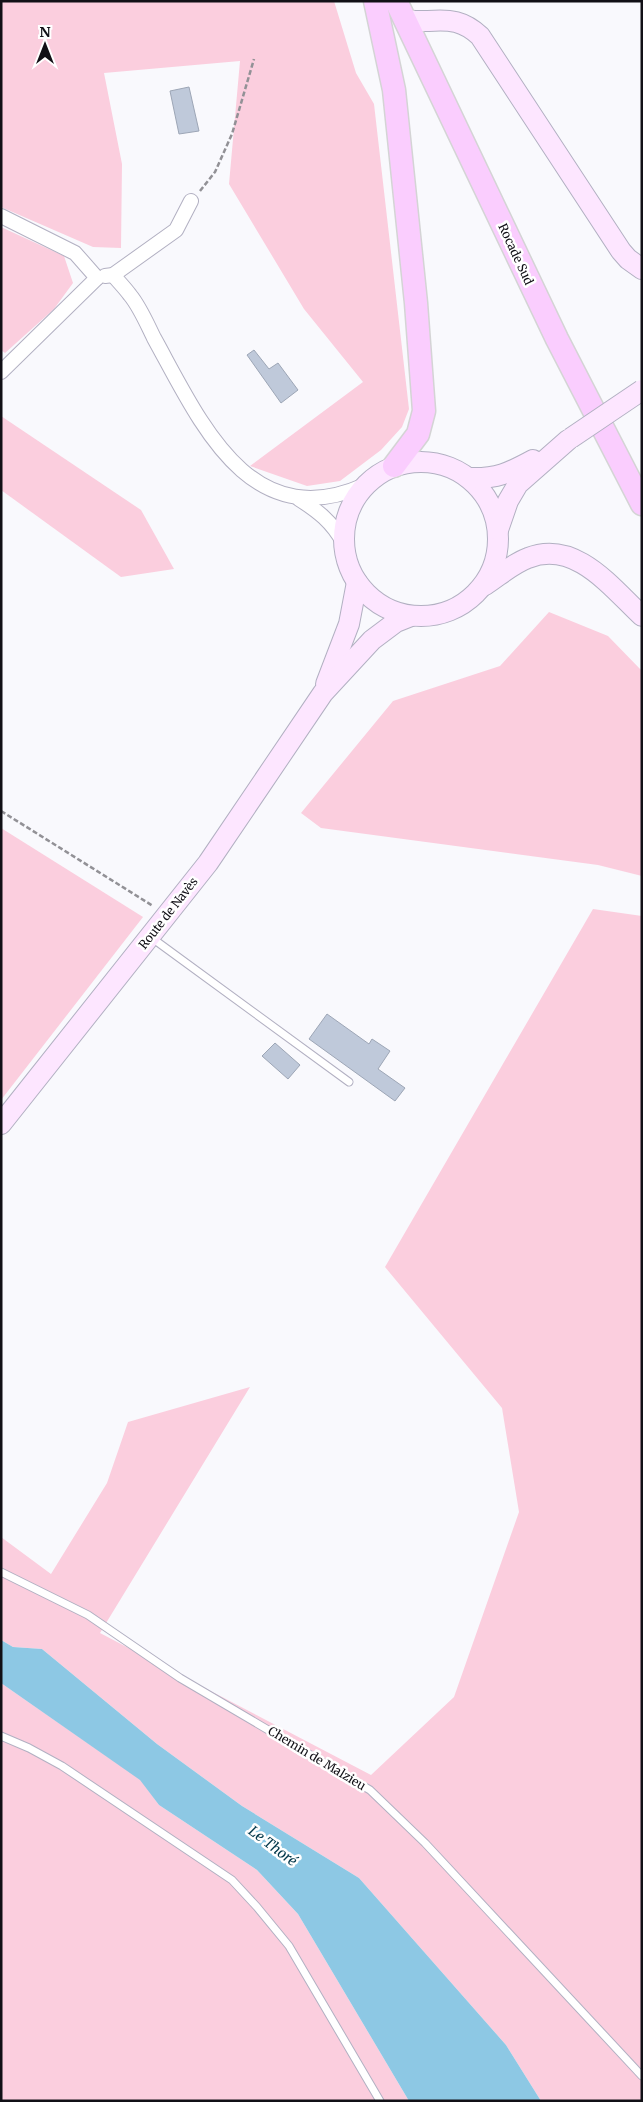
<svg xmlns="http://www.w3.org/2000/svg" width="643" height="2102" font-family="Merriweather,serif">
<rect width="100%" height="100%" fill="#f9f9fd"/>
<g fill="#fbcede">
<path d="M1,1h333l22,72 18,31 35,305 -7,18 -21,23 -41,31 -33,5 -57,-20 113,-84 -59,-73 -75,-125 11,-123 -136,12 18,91 -1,84 -28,-1 -92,-40z"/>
<path d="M1,227l63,29 9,27 -19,26 -49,44 -4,-3z"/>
<path d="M1,416l140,94 33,59 -53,8 -120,-87z"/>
<path d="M549,612l59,24 34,35v205l-44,-11 -277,-37 -20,-15 92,-112 107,-35z"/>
<path d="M1,828l142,89 -142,183z"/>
<path d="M593,909l49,7v1185h-101l-35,-56 -147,-167 -117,-72 -85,-62 -115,-95 -29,-2 -12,-7v-103l50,37 56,-91 21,-61 122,-35 -150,246 271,142 83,-78 65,-185 -17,-104 -117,-141z"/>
<path d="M1,1683l140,97 18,25 98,65 41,44 111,187h-408z"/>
</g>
<path fill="#8dc8e4" d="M1,1640l12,7 29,2 115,95 85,62 117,72 147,167 35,56h-132l-111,-187 -41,-44 -98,-65 -19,-25 -139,-97z"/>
<g fill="#bfc9da" stroke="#9da6b6">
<path d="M189,87l10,44 -20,3 -9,-43z"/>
<path d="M254,350l15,19 9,-6 20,27 -17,13 -34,-48z"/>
<path d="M327,1014l42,30 3,-5 18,12 -12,18 27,19 -10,13 -86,-62z"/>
<path d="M275,1043l25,22 -12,14 -26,-23z"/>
</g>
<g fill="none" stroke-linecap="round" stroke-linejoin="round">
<g stroke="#b2b0c2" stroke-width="9">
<g id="lane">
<path d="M152,938l197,144"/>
<path d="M1,1572l87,43 92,63 190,112 55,53 217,233"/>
<path d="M1,1736l28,12 33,18 170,114 25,27 32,39 91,155"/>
</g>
</g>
<g stroke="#b2b0c2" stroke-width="16">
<g id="street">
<path d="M1,216l74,37 22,25"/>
<path d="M113,275c5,6 12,13 17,20 10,12 17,29 24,43 46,83 95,199 211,147"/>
<path d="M105,276l8,-1 63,-45 15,-29"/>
<path d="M1,372l96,-94"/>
<path d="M299,499c19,12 33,23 44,43"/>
</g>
</g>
<g stroke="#b2b0c2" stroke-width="22">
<g id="secondary">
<path d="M404,19c8,3 15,2 24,2 22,-2 36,0 52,15l141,215 7,8 14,10"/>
<circle cx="421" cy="539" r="77"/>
<path d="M469,478c28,1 40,-5 64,-18"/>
<path d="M498,530l10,-29 10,-17 50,-44"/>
<path d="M485,585c14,-9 27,-21 43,-27 47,-19 83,29 114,58"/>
<path d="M326,684l23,-60 8,-42"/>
<path d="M1,1124l207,-261 115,-170 49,-53 24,-18 15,-6"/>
</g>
</g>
<g stroke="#d4d4d5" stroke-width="25">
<g id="primary">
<path d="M375,1l19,89 22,213 8,108 -6,23 -24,32"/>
<path d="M396,1l161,338 85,165"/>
</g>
</g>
<g stroke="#929196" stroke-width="2.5" stroke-dasharray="5 2.5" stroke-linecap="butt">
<path d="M200,191l15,-19 17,-38 22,-75"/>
<path d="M1,811l152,95"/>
</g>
<use href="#lane" stroke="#fff" stroke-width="7"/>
<use href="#street" stroke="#fff" stroke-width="14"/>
<use href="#secondary" stroke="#fde6ff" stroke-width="20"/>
<use href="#primary" stroke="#facdfe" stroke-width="22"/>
<g stroke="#b2b0c2" stroke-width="22" stroke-linecap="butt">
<path id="secondary-bridge" d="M571,438l71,-48"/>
</g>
<use href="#secondary-bridge" stroke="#fde6ff" stroke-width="20"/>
</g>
<g text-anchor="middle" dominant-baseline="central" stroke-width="5" stroke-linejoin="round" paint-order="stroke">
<g font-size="12" fill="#111016" stroke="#fff">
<text transform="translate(516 254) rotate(65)">Rocade Sud</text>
<text transform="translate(168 913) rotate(-52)">Route de Navès</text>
<text transform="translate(317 1758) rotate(31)">Chemin de Malzieu</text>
</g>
<g font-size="14" font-style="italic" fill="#02384b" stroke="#fff">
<text transform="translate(273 1846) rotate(37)">Le Thoré</text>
</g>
</g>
<rect width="643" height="2102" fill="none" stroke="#111016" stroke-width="5"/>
<g transform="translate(45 45)" stroke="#ffffff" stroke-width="4" paint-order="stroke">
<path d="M0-4L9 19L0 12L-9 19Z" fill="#111016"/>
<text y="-8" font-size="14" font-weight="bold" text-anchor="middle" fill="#111016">N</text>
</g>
</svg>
